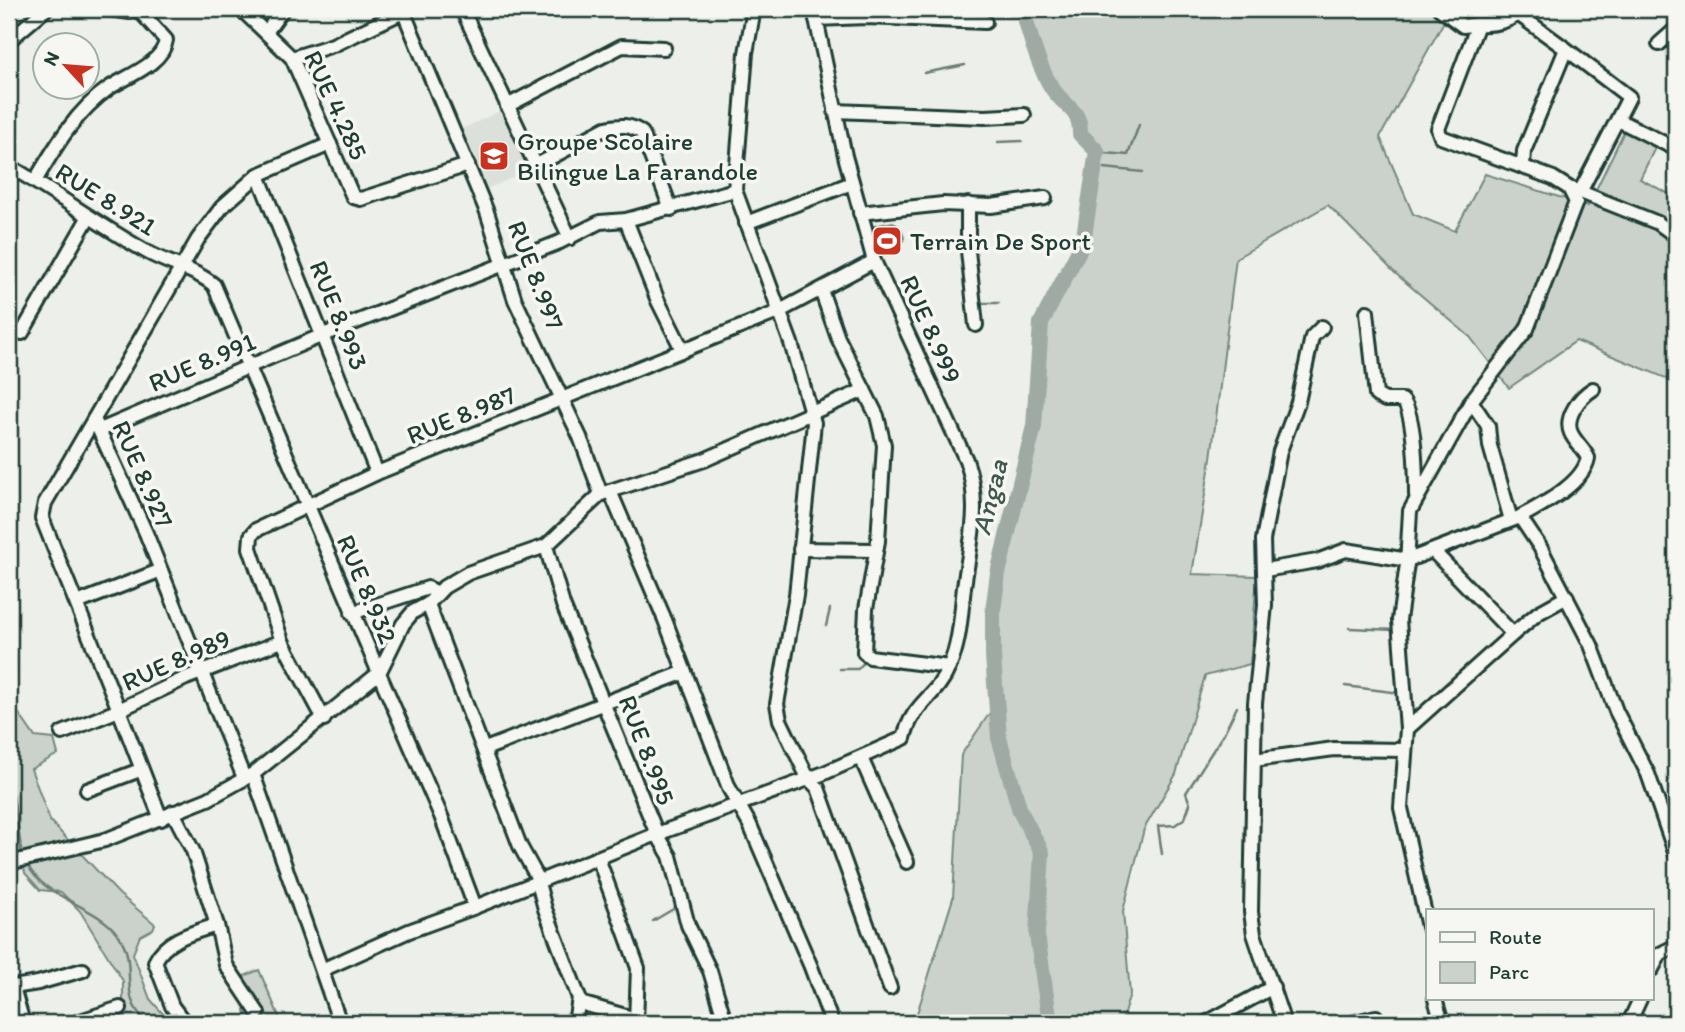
<svg xmlns="http://www.w3.org/2000/svg" width="1685" height="1032" font-family="Itim,sans-serif">
<rect width="100%" height="100%" fill="#edefea"/>
<filter id="ink" filterUnits="userSpaceOnUse"><feTurbulence type="fractalNoise" baseFrequency=".0143" numOctaves="2"/><feDisplacementMap in="SourceGraphic" scale="14" xChannelSelector="R" yChannelSelector="G"/><feConvolveMatrix kernelMatrix="1 2 1 2 8 2 1 2 1" color-interpolation-filters="sRGB"/></filter>
<g filter="url(#ink)">
<path fill="#dce0db" d="M506,108l30,60 -52,22 -24,-60z"/>
<g fill="#cbd2cc" stroke="#758880" stroke-width="2">
<path d="M1023,9h417l7,7 -67,121 33,77 42,17 30,-57 103,32 43,-89 31,16 -22,46 31,16 5,-5v198l-10,-10 -90,-37 -67,47 -39,-51 -75,-64 -67,-68 -92,53 -25,200 -19,116 65,2 -7,88 -45,12 -29,98 -32,55 -21,82 7,83 -9,29h-207l39,-125 8,-143 37,-54 -5,-45 5,-83 36,-147 7,-103 42,-80 3,-34 10,-36v-26l-16,-13c1,-25 -16,-27 -28,-46 -14,-22 -23,-54 -29,-79z"/>
<path d="M893,222l8,7 3,9c-3,9 -11,18 -22,16l-8,-10 -5,-17z"/>
<path d="M9,644l6,11 -2,50 22,32 19,2 4,15 -27,15 19,52 69,73 36,30 -2,5 -13,7 -7,18 17,45 21,24h-54l6,-10v-32l-43,-70 -19,-19 -21,-2 -15,-17 -13,-69 -3,-4z"/>
<path d="M259,970l23,53h-38l2,-8 -7,-37z"/>
</g>
<g fill="none" stroke-linecap="round" stroke-linejoin="round">
<g stroke="#6c7e77" stroke-width="2.5">
<path d="M924,73l41,-8"/>
<path d="M998,142l24,-1"/>
<path d="M1105,153l23,2 11,-30"/>
<path d="M1104,168l39,4"/>
<path d="M978,303h21"/>
<path d="M826,626l4,-17"/>
<path d="M1349,628l47,2"/>
<path d="M840,669h18l8,-9"/>
<path d="M1345,686l55,7"/>
<path d="M9,787l4,7 9,61"/>
<path d="M1162,854l-4,-28 17,-1 10,-7 5,-14 -4,-11 38,-60 13,-26"/>
<path d="M27,864c18,36 69,40 92,72 21,30 -4,62 30,87"/>
<path d="M653,921l27,-16"/>
</g>
<path stroke="#9faaa4" stroke-width="16" d="M1023,9c6,25 15,57 29,79 12,19 29,21 28,46l17,17 -14,92 -42,80 -7,103 -36,147 -5,38v45l6,82 21,73 22,42 -5,82 13,88"/>
<g stroke="#1f3d34" stroke-width="18">
<g id="minor">
<path d="M110,9l20,3 6,-3"/>
<path d="M241,9l51,49 61,139 8,2 107,-34"/>
<path d="M462,9l108,229"/>
<path d="M1440,9l23,17 15,-2"/>
<path d="M404,13l83,199 28,88 65,137 21,57"/>
<path d="M1518,14l48,35"/>
<path d="M816,19l50,-2 119,5"/>
<path d="M267,31l16,-22"/>
<path d="M9,37h4l33,-28"/>
<path d="M1659,44l17,-15"/>
<path d="M292,58l41,-13 76,-36"/>
<path d="M507,106l115,-60 42,2"/>
<path d="M835,111l150,6 39,-2"/>
<path d="M1618,120l58,29"/>
<path d="M537,165l69,-37c14,-3 24,-4 36,5l29,76"/>
<path d="M1523,165l1,-14 42,-102 63,48 -49,95"/>
<path d="M9,166c47,27 90,59 138,86 21,12 48,17 67,33l165,388 -126,101 -45,25 -103,41 -96,23"/>
<path d="M258,175l119,298"/>
<path d="M35,181c20,-34 41,-70 74,-93 18,-12 54,-24 57,-48l-28,-31"/>
<path d="M1573,189l85,34 18,13"/>
<path d="M735,190l11,-137 8,-44"/>
<path d="M968,204v47l8,74"/>
<path d="M860,213l83,-9 48,2 54,-8"/>
<path d="M626,220l32,81 25,50"/>
<path d="M746,223l106,-40"/>
<path d="M821,290l17,48 39,78 7,29 -6,96 -12,68 -2,43 6,5 79,10"/>
<path d="M1367,312l9,83 9,5h17c13,12 14,74 14,95"/>
<path d="M22,333l66,-115"/>
<path d="M1471,401l17,25 2,20 21,74"/>
<path d="M100,430l223,-95 237,-93 40,-20 26,-2 109,-30 56,153 23,80 -18,172 -19,109 3,16 28,58 10,10 72,200"/>
<path d="M610,491l55,129 64,168 21,37 61,142 21,56"/>
<path d="M1520,517c22,-12 63,-33 68,-59 -4,-9 -13,-16 -17,-25 -7,-16 9,-36 22,-44"/>
<path d="M546,546l17,59 94,229 -182,73 -34,-91 -62,-143 24,-49 10,-12 15,-8 16,-17 24,-14z"/>
<path d="M546,546l55,-52 103,-34 160,-70"/>
<path d="M800,549l76,1"/>
<path d="M1433,551l80,83 25,-21 29,-16"/>
<path d="M1265,570l52,-9 29,-11 62,10 112,-43 20,30 51,98 25,66 32,63 28,81"/>
<path d="M77,603l82,-32"/>
<path d="M428,604l92,242 16,29 9,34 34,89 -4,25"/>
<path d="M352,613l76,-25 10,5"/>
<path d="M324,719l-42,-78 -32,-93 1,-12 5,-6 121,-57 401,-161 96,-51"/>
<path d="M1407,729l106,-95"/>
<path d="M62,733l57,-23 -77,-192 3,-15 49,-84"/>
<path d="M485,749l200,-77"/>
<path d="M861,758l46,104"/>
<path d="M1254,760l80,-11 71,1"/>
<path d="M253,774l87,249"/>
<path d="M244,778l-98,-245 -52,-114 104,-180 24,-32 36,-32 72,-31"/>
<path d="M87,790l53,-20"/>
<path d="M173,812l20,39 24,74 9,40 32,48"/>
<path d="M161,819l-42,-109 67,-32 96,-37"/>
<path d="M598,858l40,110 -2,55"/>
<path d="M1428,927l-27,-119 6,-79 -8,-109 8,-56 3,-53 62,-111 55,-71 49,-127 -7,-14 -16,-10 -112,-41 -3,-8 40,-105c19,1 32,-3 47,-15"/>
<path d="M324,969l85,-38 66,-24"/>
<path d="M1652,969l8,-15 16,-8"/>
<path d="M9,987h4l10,36"/>
<path d="M13,987l25,-4 45,-13"/>
<path d="M1435,999l7,24"/>
<path d="M580,1003l56,16"/>
<path d="M722,1011l-12,-40 -22,-46 -18,-69 -13,-22 165,-60 82,-36c9,-37 32,-39 45,-71 11,-24 12,-54 15,-80 6,-44 18,-83 2,-127l-92,-199 -29,-105 -31,-147"/>
<path d="M184,1022l-12,-16 -17,-44c10,-23 40,-30 62,-37"/>
<path d="M74,1023l46,-15"/>
<path d="M1206,1023l67,-36"/>
<path d="M1284,1023l-30,-89 -3,-22 4,-209 10,-98 -2,-65 17,-89 18,-49 14,-65 10,-10"/>
<path d="M1352,1023l24,-6 4,6"/>
<path d="M1629,1023l11,-24"/>
</g>
</g>
<use href="#minor" stroke="#f6f6f2" stroke-width="12"/>
</g>
</g>
<defs>
<g id="school-square" transform="scale(1.575)"><rect x="-9" y="-9" width="18" height="18" rx="4" fill="#c8321e" stroke="#f6f6f2"/><path d="M0-5L7-2L0 1L-7-2ZM-4 1L0 2.5L4 1V4Q0 6-4 4Z" fill="#fff"/></g>
<g id="stadium-square" transform="scale(1.575)"><rect x="-9" y="-9" width="18" height="18" rx="4" fill="#c8321e" stroke="#f6f6f2"/><path d="M0-5a6.5 5 0 1 0 0 10a6.5 5 0 1 0 0-10ZM-3.5-1.8h7v3.6h-7Z" fill="#fff"/></g>
</defs>
<g fill-rule="evenodd">
<use href="#school-square" x="494" y="156"/>
<use href="#stadium-square" x="887" y="241"/>
</g>
<g text-anchor="middle" dominant-baseline="central" stroke-width="7" stroke-linejoin="round" paint-order="stroke">
<g font-size="26" fill="#1f3d34" stroke="#f6f6f2">
<text transform="translate(336 105) rotate(65)">RUE 4.285</text>
<text transform="translate(106 199) rotate(32)">RUE 8.921</text>
<text transform="translate(536 275) rotate(69)">RUE 8.997</text>
<text transform="translate(339 315) rotate(68)">RUE 8.993</text>
<text transform="translate(931 329) rotate(66)">RUE 8.999</text>
<text transform="translate(202 362) rotate(-23)">RUE 8.991</text>
<text transform="translate(461 415) rotate(-22)">RUE 8.987</text>
<text transform="translate(143 474) rotate(66)">RUE 8.927</text>
<text transform="translate(367 589) rotate(67)">RUE 8.932</text>
<text transform="translate(176 660) rotate(-24)">RUE 8.989</text>
<text transform="translate(647 750) rotate(69)">RUE 8.995</text>
</g>
<g font-size="26" fill="#1f3d34" stroke="#f6f6f2" text-anchor="start">
<text x="517" y="141">Groupe Scolaire<tspan x="517" dy="30">Bilingue La Farandole</tspan></text>
<text x="910" y="241">Terrain De Sport</text>
</g>
<g font-size="28" font-style="italic" fill="#3f5850" stroke="#f6f6f2">
<text transform="translate(989 497) rotate(-76)">Angaa</text>
</g>
</g>
<rect width="1685" height="1032" fill="none" stroke="#f6f6f2" stroke-width="35"/>
<rect x="18" y="18" width="1650" height="997" fill="none" stroke="#1f3d34" stroke-width="2.5" filter="url(#ink)"/>
<rect x="1426" y="909" width="228" height="91" fill="#f6f6f2" stroke="#a0aca6" stroke-width="2"/>
<rect x="1440" y="932" width="35" height="10" fill="#f6f6f2" stroke="#a0aca6" stroke-width="2"/>
<text x="1489" y="944" font-size="21" fill="#1f3d34">Route</text>
<rect x="1440" y="962" width="35" height="21" fill="#cbd2cc" stroke="#a0aca6" stroke-width="2"/>
<text x="1489" y="979" font-size="21" fill="#1f3d34">Parc</text>
<g transform="translate(66 66) rotate(296)"><circle r="33" fill="#f6f6f2" stroke="#a0aca6" stroke-width="2"/>
<path d="M0-5L12 26L0 18L-12 26Z" fill="#c8321e"/>
<text y="-10" font-size="19" font-weight="bold" text-anchor="middle" fill="#1f3d34">N</text>
</g>
</svg>
